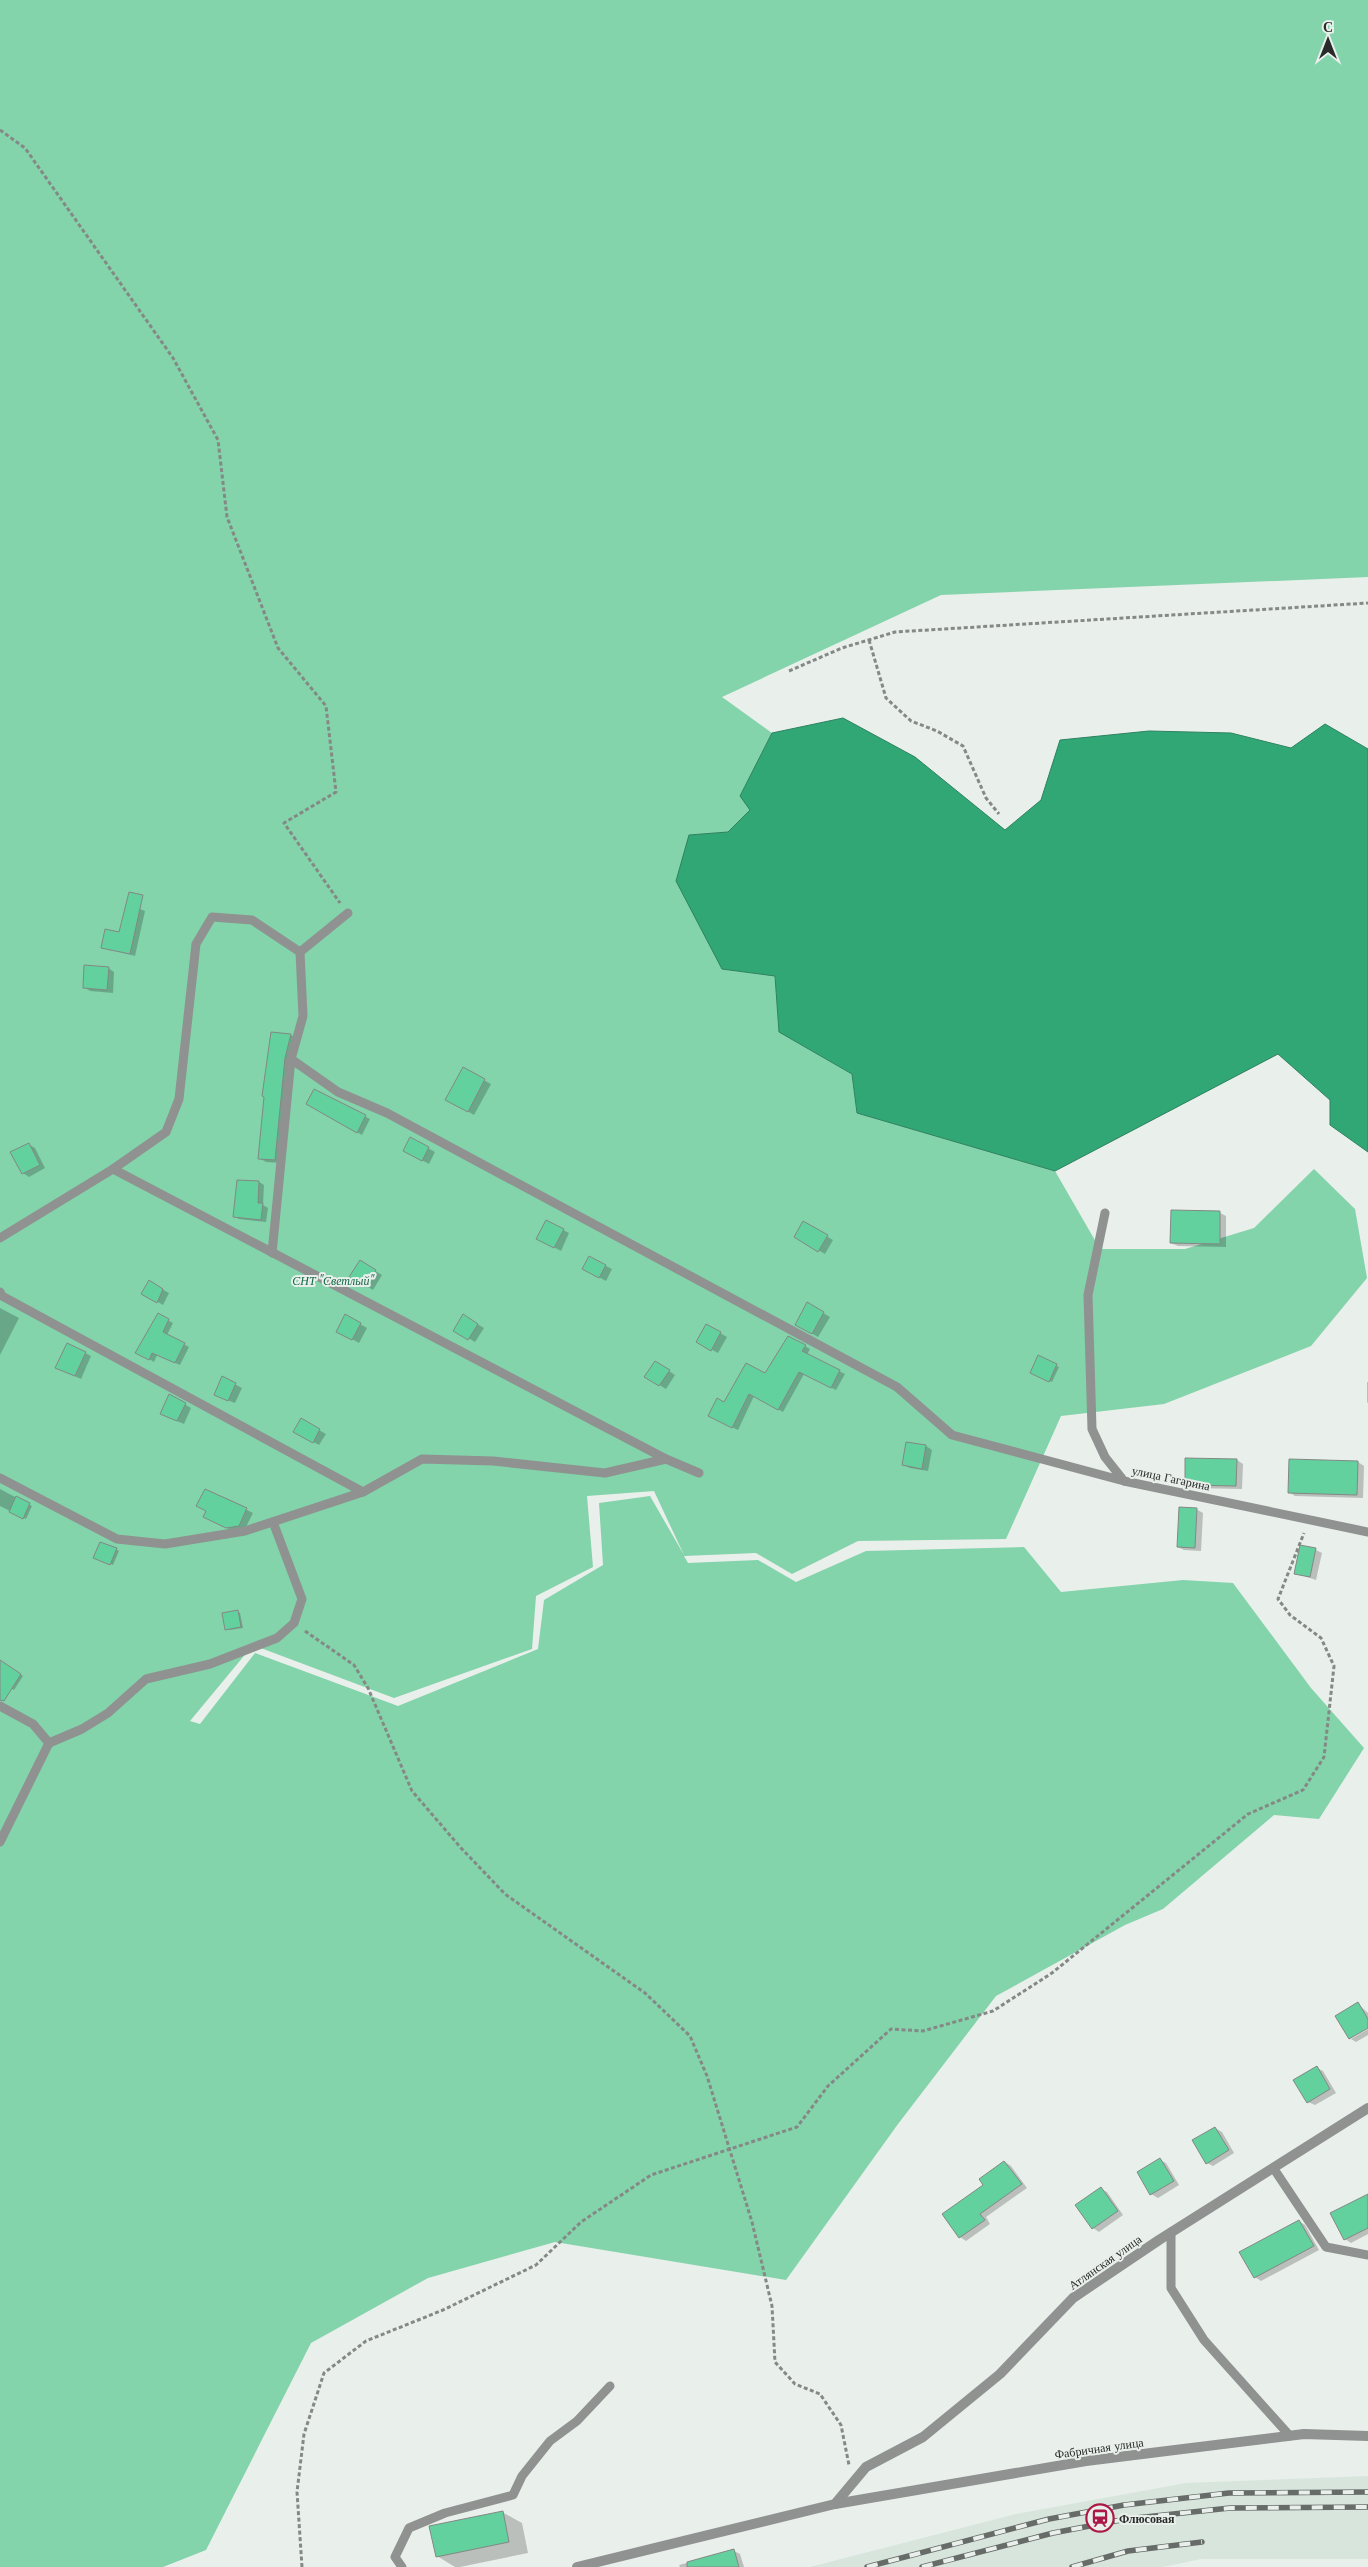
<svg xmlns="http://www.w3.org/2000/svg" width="1368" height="2567" font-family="'Libre Baskerville',serif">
<rect width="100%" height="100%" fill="#e9efeb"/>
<path fill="#d7e5dd" d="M1368,2476v83h-167l-38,8h-353l206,-53 170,-31z"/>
<path fill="#83d3ab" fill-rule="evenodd" d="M0,0h1368v577l-427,18 -219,102 50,36 -32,63 11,14 -23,22 -39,3 86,141 4,56 73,42 5,39 198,58 45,78h85l69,-21 60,-59 41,40 12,69 -56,68 -147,58 -103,12 -55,123 -148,2 -66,33 -36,-21 -72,3 4,7 70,-3 38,22 70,-31 158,-4 37,45 122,-12 50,3 78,105 53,60 -45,71 -45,-4 -111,94 -38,16 -129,71 -98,128 -112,156 -231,-38 -127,36 -117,65 -105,207 -43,17h-163zM654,1491l30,64 -34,-59 -51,7 4,62 -59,35 -6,49 -140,57 -143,-53 -55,71 -10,-3 63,-76 141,53 138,-49 4,-53 57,-29 -6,-71z"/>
<path fill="#31a776" stroke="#2e825f" d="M843,718l72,39 90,73 36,-30 19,-60 89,-9 82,2 60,15 34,-24 43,25v403l-38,-27v-25l-52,-46 -223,117 -198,-58 -5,-39 -73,-42 -4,-56 -53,-7 -46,-88 13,-46 39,-3 22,-22 -10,-14 32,-63z"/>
<g fill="#0003">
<path d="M140,909l5,2 -10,45 -33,-9 18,-14z"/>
<path d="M108,968l6,4 -1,21 -23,-2 -6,-4z"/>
<path d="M272,1033l19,2 6,4 -16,124 -15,-1 -7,-4z"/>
<path d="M463,1069l28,15 -17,31 -27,-16z"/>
<path d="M315,1091l55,28 -8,16 -54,-31z"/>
<path d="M411,1139l24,13 -6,12 -24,-13z"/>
<path d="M28,1144l7,4 10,20 -16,9 -6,-4z"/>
<path d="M259,1182l5,3 -1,20 5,3 -2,14 -27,-3 -5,-3z"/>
<path d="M1172,1212l48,1 6,3v31l-48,-1 -7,-3z"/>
<path d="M804,1223l29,17 -8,14 -30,-17z"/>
<path d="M563,1230l6,3 -8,18 -17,-9z"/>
<path d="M590,1258l22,11 -6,12 -22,-12z"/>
<path d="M360,1262l22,13 -9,15 -22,-13z"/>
<path d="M149,1282l20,11 -6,12 -20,-12z"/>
<path d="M808,1304l22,13 -12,20 -22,-13z"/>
<path d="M0,1308l19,10 -19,37z"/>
<path d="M158,1315l15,8 -6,12 22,12 -9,18 -23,-10 -3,7 -17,-10z"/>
<path d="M346,1316l21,12 -8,15 -21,-12z"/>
<path d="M464,1316l20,12 -9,14 -20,-12z"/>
<path d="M706,1325l21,12 -9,16 -20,-11z"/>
<path d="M789,1337l21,12 -3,6 38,19 -9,16 -32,-16 -21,38 -29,-16 -16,34 -23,-11 10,-16 41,-28z"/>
<path d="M85,1353l6,3 -10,23 -18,-8z"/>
<path d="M1039,1357l20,10 -7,15 -20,-9z"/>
<path d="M655,1362l20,13 -9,14 -20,-12z"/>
<path d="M223,1378l19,10 -7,15 -13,-5z"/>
<path d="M1367,1382h1v21l-1,-1z"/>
<path d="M169,1395l22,13 -7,16 -17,-7z"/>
<path d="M301,1420l25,14 -7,11 -24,-13z"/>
<path d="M926,1446l6,4 -4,21 -18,-3 -6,-3z"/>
<path d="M1237,1460l6,4 -1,25 -50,-1 -6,-4z"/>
<path d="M1290,1460l68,2 6,4 -1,32 -68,-2 -6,-4z"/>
<path d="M0,1489l32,17 -6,13 -26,-13z"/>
<path d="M205,1490l48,23 -8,16 -12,2 -22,-11 -4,-9z"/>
<path d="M1196,1509l7,4 -2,38 -17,-1 -6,-3z"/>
<path d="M116,1549l3,2 -6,14 -16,-6z"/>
<path d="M1316,1550l6,3 -6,27 -21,-7z"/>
<path d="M237,1612l3,1 3,15 -14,2 -3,-1z"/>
<path d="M3,1663l20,13 -9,14 -14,-9v-13z"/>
<path d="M1358,2004l10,9v13l-17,11v2l-1,-1z"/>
<path d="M1368,2029v6l-12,7 -5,-3z"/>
<path d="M1317,2068l6,3 13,22 -21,12 -7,-3z"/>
<path d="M1215,2128l7,4 12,21 -21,13 -6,-3z"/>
<path d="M1160,2160l6,3 13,22 -21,13 -7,-4 -12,-21z"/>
<path d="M1005,2162l6,4 16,22 -41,29 4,7 -24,17 -6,-4 25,-52z"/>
<path d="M1101,2189l6,3 16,23 -24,17 -6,-4z"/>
<path d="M1368,2195v39l-17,9 -6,-4z"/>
<path d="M1299,2221l6,4 14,25 -58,31 -6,-4z"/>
<path d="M502,2512l20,11 6,30 -68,14h-5l-18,-11z"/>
<path d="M734,2551l6,3 4,13h-64l-1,-2z"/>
</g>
<g fill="#62d19e" stroke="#838885">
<path d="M129,892l14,3 -13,59 -29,-6 4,-19 14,3z"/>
<path d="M84,965l25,2 -2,23 -24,-2z"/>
<path d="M271,1032l20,2 -6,24 -10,102 -17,-1 6,-62 -2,-1z"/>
<path d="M463,1067l22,12 -17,33 -23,-12z"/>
<path d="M314,1089l52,26 -9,18 -51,-29z"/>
<path d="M410,1137l19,10 -7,14 -19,-10z"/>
<path d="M29,1143l11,22 -18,9 -12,-22z"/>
<path d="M237,1180l22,1 -1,22h5l-2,17 -28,-3z"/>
<path d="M1171,1210l49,1v33l-50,-1z"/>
<path d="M546,1220l18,9 -10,19 -18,-9z"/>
<path d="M803,1221l25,14 -10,17 -24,-15z"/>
<path d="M589,1256l17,9 -7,13 -17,-9z"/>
<path d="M360,1260l16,10 -10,17 -17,-10z"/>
<path d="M149,1280l14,9 -6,14 -16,-9z"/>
<path d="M807,1302l17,10 -12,22 -17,-9z"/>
<path d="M158,1313l11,6 -6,13 22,11 -10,20 -23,-10 -3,7 -14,-7z"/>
<path d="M345,1314l16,9 -9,17 -16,-8z"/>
<path d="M463,1314l15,10 -10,16 -15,-9z"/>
<path d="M706,1324l15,8 -10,19 -15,-9z"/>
<path d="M788,1336l18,9 -4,6 38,19 -9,18 -32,-16 -21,38 -29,-16 -17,34 -24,-12 9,-18 7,4 22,-39 19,10z"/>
<path d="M67,1343l19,9 -11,24 -20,-8z"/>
<path d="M1038,1355l19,9 -8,18 -19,-9z"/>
<path d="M655,1361l15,9 -11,16 -15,-9z"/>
<path d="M222,1376l14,7 -8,18 -14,-6z"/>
<path d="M169,1394l17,9 -9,18 -17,-7z"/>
<path d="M301,1418l19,11 -7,14 -20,-11z"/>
<path d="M906,1442l20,3 -4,24 -20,-4z"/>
<path d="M1185,1458l52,1 -1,27 -51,-1z"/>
<path d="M1289,1459l69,2 -1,34 -69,-2z"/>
<path d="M205,1489l42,19 -8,18 -13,2 -23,-11 3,-6 -10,-5z"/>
<path d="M16,1496l14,7 -7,16 -14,-7z"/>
<path d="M1179,1507l18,1 -2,40 -18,-1z"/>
<path d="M100,1542l17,6 -7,17 -17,-7z"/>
<path d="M1300,1545l16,3 -6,29 -16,-3z"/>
<path d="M238,1610l3,17 -16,3 -3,-17z"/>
<path d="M0,1660l21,14 -17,27 -4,-1z"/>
<path d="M1358,2002l10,17v9l-19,11 -14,-23z"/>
<path d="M1317,2066l13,23 -23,14 -14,-23z"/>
<path d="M1215,2127l14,23 -23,14 -14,-24z"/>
<path d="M1160,2158l14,23 -24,14 -13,-23z"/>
<path d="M1004,2161l18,23 -42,30 5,6 -26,18 -17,-24 41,-29 -4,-6z"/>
<path d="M1101,2187l17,24 -26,18 -17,-24z"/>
<path d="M1368,2194v34l-24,12 -14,-27z"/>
<path d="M1299,2220l15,26 -60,32 -15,-26z"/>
<path d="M503,2511l6,31 -73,15 -7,-31z"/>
<path d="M734,2549l5,18h-52v-5z"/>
</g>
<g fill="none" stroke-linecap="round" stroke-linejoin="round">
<g stroke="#858986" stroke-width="3" stroke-dasharray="4 2.5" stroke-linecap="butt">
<path d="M0,130l25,18 148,210 45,82 9,77 51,131 48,58 10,86 -52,31 56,80"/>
<path d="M869,640l17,58 25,23 26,10 26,15 23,52 13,16"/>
<path d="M789,671l53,-23 53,-16 473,-29"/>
<path d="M305,1631l49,34 14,23 44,103 49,57 44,46 140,99 45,43 17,40 45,146 20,84 3,56 20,22 25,10 21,31 8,40"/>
<path d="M302,2567l-5,-75 7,-58 20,-61 42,-32 77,-31 93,-45 45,-43 70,-47 146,-48 31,-41 63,-57 32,2 70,-20 59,-38 196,-159 55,-24 21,-33 10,-91 -13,-28 -31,-23 -12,-16 26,-66"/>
</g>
<g stroke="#8f9290" stroke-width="9">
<path d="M300,952l48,-39"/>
<path d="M291,1059l47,33 49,21 510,274 55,48 172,46"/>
<path d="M113,1169l553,290 33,14"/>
<path d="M1105,1213l-17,82 4,134 13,28 19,24 244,51"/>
<path d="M0,1238l113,-69 53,-37 13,-33 17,-155 16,-27 40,3 48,32 3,64 -12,43 -19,194"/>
<path d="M0,1292l2,4 361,196"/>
<path d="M0,1478l117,61 48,5 80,-13 118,-39 59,-33 71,2 112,12 61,-14"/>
<path d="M0,1706l33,18 16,19 -49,99"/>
<path d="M49,1743l33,-14 26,-16 38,-34 64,-15 67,-26 17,-15 8,-24 -29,-77"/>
<path d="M1274,2169l52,78 42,8"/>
<path d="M1171,2232v56l33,52 86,96"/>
<path d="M402,2567l-7,-10 14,-29 36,-15 68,-18 9,-19 28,-35 27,-20 33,-35"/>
</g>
<g stroke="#8f9290" stroke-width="10">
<path d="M835,2504l31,-37 57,-30 77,-63 73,-76 86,-58 209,-132"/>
<path d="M577,2567l258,-63 251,-43 218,-27 64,2"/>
</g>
<g stroke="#686c69" stroke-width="5.5">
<g id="rail">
<path d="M867,2567l182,-48 75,-14 105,-12 139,-1"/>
<path d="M922,2567l131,-34 73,-14 104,-11 138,-1"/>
<path d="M1072,2567l56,-16 74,-9"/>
</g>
</g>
<use href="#rail" stroke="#e9efeb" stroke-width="4" stroke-dasharray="11" stroke-linecap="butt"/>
</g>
<defs>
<g id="station-ring" transform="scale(1.4375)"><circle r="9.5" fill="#e9efeb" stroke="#ac1845" stroke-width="1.5"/><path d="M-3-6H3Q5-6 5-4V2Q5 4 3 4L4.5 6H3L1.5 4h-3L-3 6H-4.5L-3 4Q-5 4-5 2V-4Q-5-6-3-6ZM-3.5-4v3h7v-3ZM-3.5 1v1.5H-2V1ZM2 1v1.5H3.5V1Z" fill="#ac1845"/></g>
</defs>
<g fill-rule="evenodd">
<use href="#station-ring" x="1100" y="2518"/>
</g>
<g text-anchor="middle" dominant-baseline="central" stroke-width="4" stroke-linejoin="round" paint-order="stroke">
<g font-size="12" font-style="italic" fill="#136847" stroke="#e9efeb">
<text x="333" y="1280">СНТ "Светлый"</text>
</g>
<g font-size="12" fill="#282b29" stroke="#e9efeb">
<text transform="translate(1171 1478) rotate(12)">улица Гагарина</text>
<text transform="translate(1105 2262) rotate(-35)">Атлянская улица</text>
<text transform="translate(1099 2448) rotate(-8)">Фабричная улица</text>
</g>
<g font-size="12" font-weight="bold" fill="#282b29" stroke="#e9efeb" text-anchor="start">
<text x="1119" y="2518">Флюсовая</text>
</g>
</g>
<g transform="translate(1328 40)" stroke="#e9efeb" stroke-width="4" paint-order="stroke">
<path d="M0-4L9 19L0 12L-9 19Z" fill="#282b29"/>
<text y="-8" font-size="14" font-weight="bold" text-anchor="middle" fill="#282b29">С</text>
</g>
</svg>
